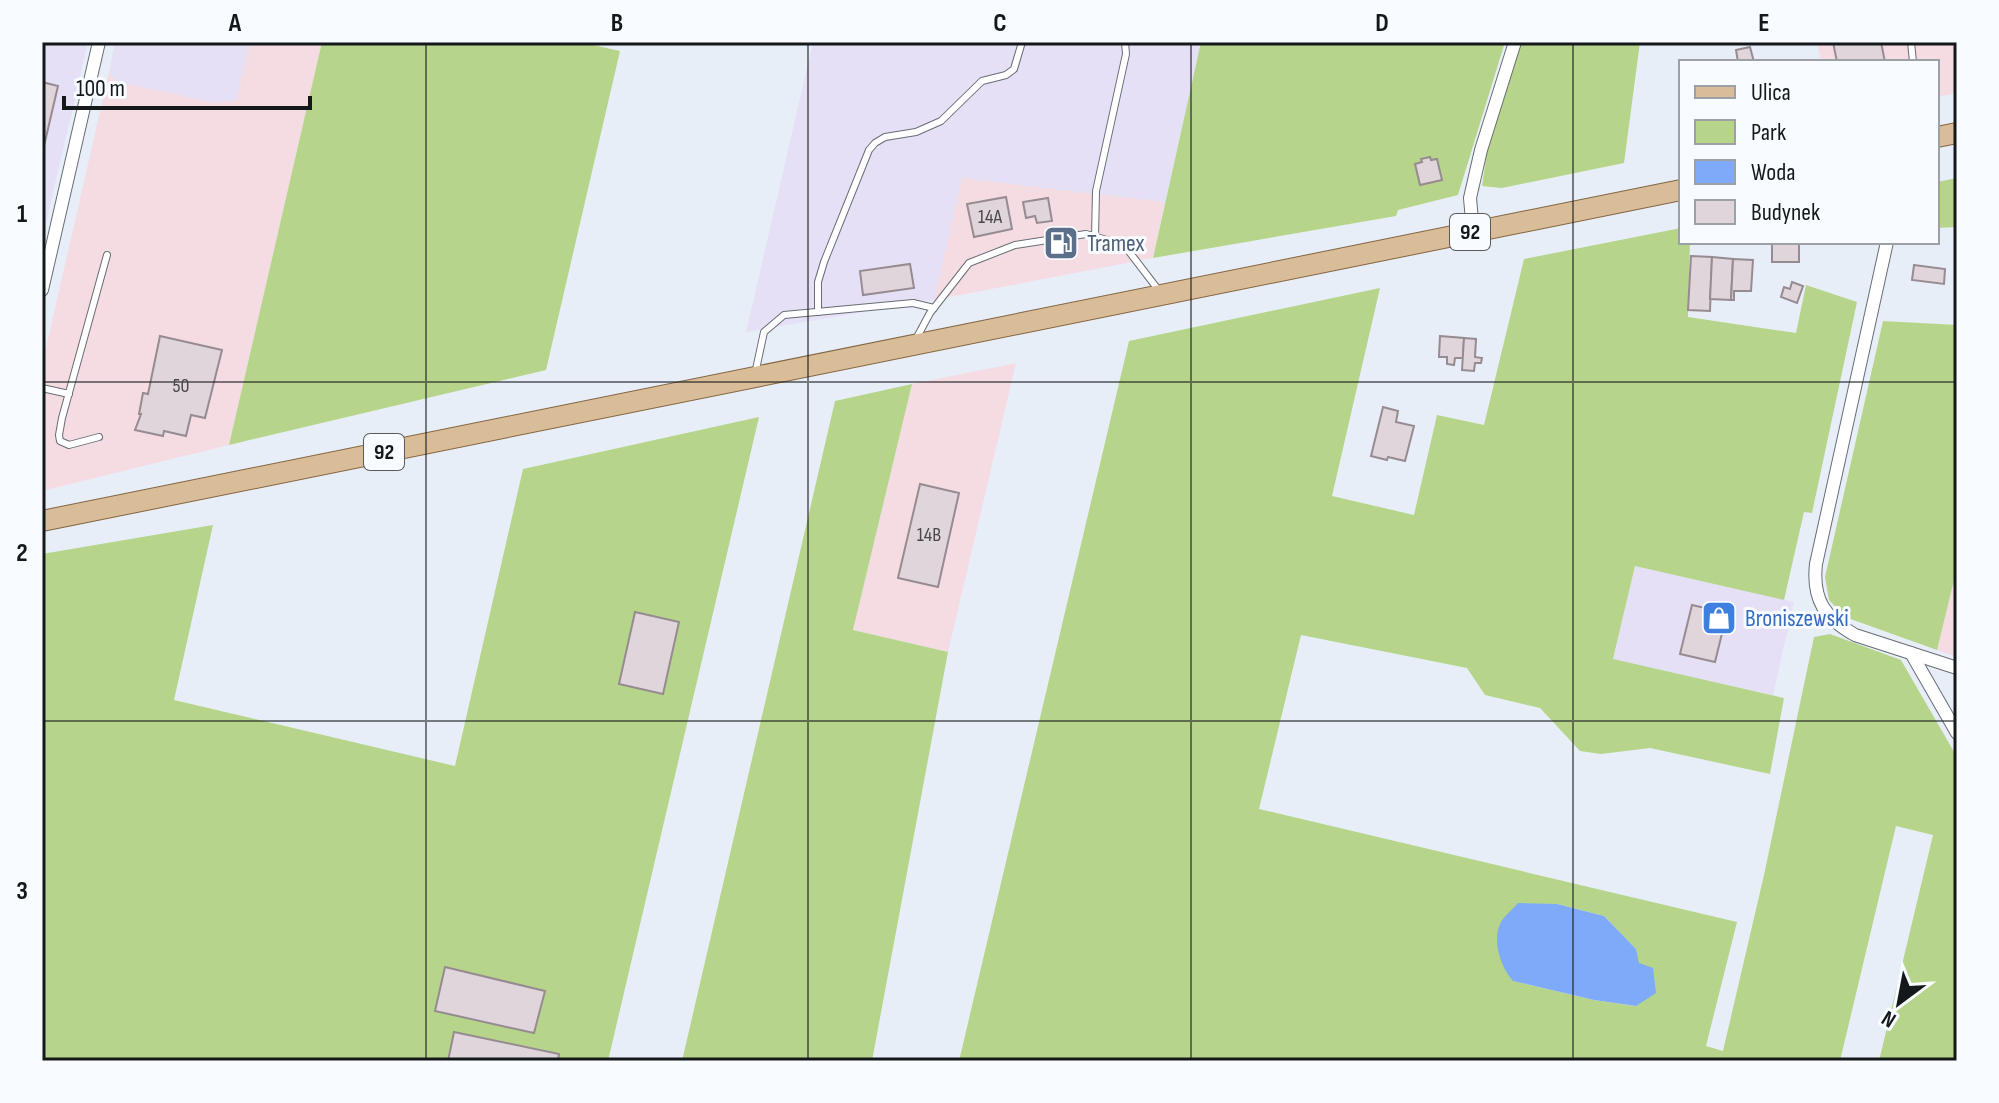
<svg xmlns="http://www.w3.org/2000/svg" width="1999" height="1103" font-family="'Sofia Sans Condensed',sans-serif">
<rect width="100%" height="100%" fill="#e7eef8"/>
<g fill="#f5dce3">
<path d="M250,42h72l-93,403 -187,46v-126l67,-293 7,9 99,22 21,-3z"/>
<path d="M1817,42h140v51l-20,4v-35h-116z"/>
<path d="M962,178l203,24 -12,56 -219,42z"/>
<path d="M1016,363l-68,289 -95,-22 59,-246z"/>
<path d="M1957,568v89l-20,-7z"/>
</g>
<g fill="#e5e0f6">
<path d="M42,42h46l-46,198z"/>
<path d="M115,42h135l-14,58 -21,3 -100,-22 -6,-9z"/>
<path d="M813,42h388l-36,160 -203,-24 -28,122 -188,32z"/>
<path d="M1635,566l159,36 -21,93 -160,-35z"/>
</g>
<g fill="#b6d58b" fill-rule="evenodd">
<path d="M322,42h258l40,9 -74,319 -317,75z"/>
<path d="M1201,42h304l-47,153 -60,15 -2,6 -243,42z"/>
<path d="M1521,42h119l-16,121 -122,25 -20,-2 6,-41z"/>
<path d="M1957,178v49l-20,1v-46z"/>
<path d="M1681,228v14h9l-2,75 108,16 10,-48 51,17 -45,211 -8,-1 -20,88 -149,-34 -22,93 171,39 -14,76 -120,-26 -49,6 -21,-3 -40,-43 -55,-13 -18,-27 -166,-33 -42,174 478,113 -31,124 17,5 41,-176 50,-238 16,-3 71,26 56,97v304h-78l54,-226 -37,-9 -56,235h-881l170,-720 251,-53 -48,208 82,19 23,-100 47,10 40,-166zM1557,904l47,12 32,33 2,14 -3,43 -41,-6 -81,-19z"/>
<path d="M1883,321l74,4v243l-20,82 -92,-33 -16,-17 -4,-23z"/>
<path d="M912,384l-59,246 95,22 -76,409h-190l153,-660z"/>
<path d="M759,417l-151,644h-566v-507l171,-29 -39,175 281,66 68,-297z"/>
</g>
<path fill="#7fa9f9" d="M1518,903l39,1 47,12 32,33 3,14 14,5 3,25 -20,13 -42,-6 -81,-19c-12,-14 -21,-39 -13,-57 3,-7 13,-15 18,-21z"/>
<g fill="#e0d5db" stroke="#968b91" stroke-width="2">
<path d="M1833,42h23l1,2 24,-2 4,20h-48z"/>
<path d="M1750,47l4,15h-16l-2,-12z"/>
<path d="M42,82l16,4 -14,60 -2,-1z"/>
<path d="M1430,157l1,3 6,-1 5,21 -22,5 -5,-21 7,-2 -1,-3z"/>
<path d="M1006,197l6,32 -38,8 -7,-33z"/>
<path d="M1048,198l4,23 -15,2 -2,-7 -9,2 -3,-16z"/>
<rect x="1772" y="242" width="27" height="20"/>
<path d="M1691,256l21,1 -2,54 -22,-1z"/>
<path d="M1712,257l21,2 -2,41 -21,-1z"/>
<path d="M1733,259l20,1 -2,31h-17v9h-3z"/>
<path d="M910,264l4,24 -51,7 -3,-24z"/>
<path d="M1914,265l31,4 -1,15 -32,-4z"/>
<path d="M1792,282l11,4 -6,17 -16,-6 3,-10 6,2z"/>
<path d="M160,336l62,14 -17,68 -14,-3 -5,21 -22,-5 -1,5 -28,-6 6,-16h-2l4,-21 5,1z"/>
<path d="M1440,336l24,2 -1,20h-8l-1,7 -7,-1v-7h-8z"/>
<path d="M1464,338l12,1 -1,18 7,1 -1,5h-6l-1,8 -12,-1z"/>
<path d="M1383,407l15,4 -2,11 18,4 -9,35 -17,-4 -1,3 -16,-4z"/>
<path d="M920,484l39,9 -21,94 -40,-9z"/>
<path d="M1692,605l35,8 -12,49 -35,-8z"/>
<path d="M635,612l44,10 -16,72 -44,-10z"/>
<path d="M445,967l100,24 -11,42 -99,-22z"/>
<path d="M454,1032l105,22 -1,7h-110z"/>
</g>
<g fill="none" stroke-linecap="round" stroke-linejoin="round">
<g stroke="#676d75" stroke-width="8">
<g id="service">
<path d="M1911,42l2,20"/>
<path d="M1095,237l1,-46 30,-137 -1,-12"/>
<path d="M818,312v-30l6,-20 45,-112 6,-7 10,-6 31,-5 25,-11 41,-40 24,-6 8,-6 8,-27"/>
<path d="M916,339l14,-26 39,-50 46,-18 71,-11 38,11 36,47"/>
<path d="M755,374l9,-42 20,-17 129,-12 21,5"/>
<path d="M42,388l27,6"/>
<path d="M99,437l-30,8 -9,-4 -1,-6 3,-17 45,-163"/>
</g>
</g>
<g stroke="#676d75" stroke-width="14">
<g id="minor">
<path d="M1473,232l-3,-34 11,-48 34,-108"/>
<path d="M1887,242l-71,322c-4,36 9,54 39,71l102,33"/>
<path d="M42,290l57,-248"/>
<path d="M1911,653l46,80"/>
</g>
</g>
<g stroke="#846540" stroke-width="22">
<g id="primary">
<path d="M1937,137l20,-4"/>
<path d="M42,521l1639,-331"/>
</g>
</g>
<use href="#service" stroke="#fff" stroke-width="6"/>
<use href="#minor" stroke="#fff" stroke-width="12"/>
<use href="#primary" stroke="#d9bc98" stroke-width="20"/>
</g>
<path fill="none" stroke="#15181b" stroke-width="2" stroke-opacity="0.55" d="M426,42v1019M808,42v1019M1191,42v1019M1573,42v1019M42,382h1915M42,721h1915"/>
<defs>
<g id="fuel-square" transform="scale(1.8)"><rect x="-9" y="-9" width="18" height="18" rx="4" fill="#5c6f8a" stroke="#f8fbff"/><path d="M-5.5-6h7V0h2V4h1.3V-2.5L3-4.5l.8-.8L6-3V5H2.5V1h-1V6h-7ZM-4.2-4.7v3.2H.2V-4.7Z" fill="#fff"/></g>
<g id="shop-square" transform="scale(1.8)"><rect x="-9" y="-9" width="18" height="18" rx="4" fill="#3f7fe0" stroke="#f8fbff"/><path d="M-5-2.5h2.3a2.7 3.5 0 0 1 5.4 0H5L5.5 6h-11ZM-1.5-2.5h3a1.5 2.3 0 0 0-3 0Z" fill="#fff"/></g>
</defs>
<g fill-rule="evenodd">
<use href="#fuel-square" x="1061" y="243"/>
<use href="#shop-square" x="1719" y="618"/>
</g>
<g text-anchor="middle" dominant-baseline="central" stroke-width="6" stroke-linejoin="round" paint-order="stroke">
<g font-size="20" fill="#48474b">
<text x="990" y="217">14A</text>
<text x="181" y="386">50</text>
<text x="929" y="535">14B</text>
</g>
<g fill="#f8fbff" stroke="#595c5f" stroke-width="2">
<rect x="1450" y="214" width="40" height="36" rx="6"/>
<rect x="364" y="434" width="40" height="36" rx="6"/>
</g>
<g font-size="22" font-weight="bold" fill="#15181b">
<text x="1470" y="232">92</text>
<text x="384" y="452">92</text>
</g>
<g font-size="24" fill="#4e5e75" stroke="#f8fbff" text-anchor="start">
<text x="1087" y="243">Tramex</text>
</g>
<g font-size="24" fill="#366cbe" stroke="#f8fbff" text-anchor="start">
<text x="1745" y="618">Broniszewski</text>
</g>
</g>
<rect width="1999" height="1103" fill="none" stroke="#f8fbff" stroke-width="88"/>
<rect x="1679" y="60" width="260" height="184" fill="#f8fbff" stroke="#9da0a4" stroke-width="2"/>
<rect x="1695" y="86" width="40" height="12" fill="#d9bc98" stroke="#9da0a4" stroke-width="2"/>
<text x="1751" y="100" font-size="24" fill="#15181b">Ulica</text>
<rect x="1695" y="120" width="40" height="24" fill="#b6d58b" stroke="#9da0a4" stroke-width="2"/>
<text x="1751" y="140" font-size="24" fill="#15181b">Park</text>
<rect x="1695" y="160" width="40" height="24" fill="#7fa9f9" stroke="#9da0a4" stroke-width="2"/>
<text x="1751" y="180" font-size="24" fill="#15181b">Woda</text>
<rect x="1695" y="200" width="40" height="24" fill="#e0d5db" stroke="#9da0a4" stroke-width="2"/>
<text x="1751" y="220" font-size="24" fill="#15181b">Budynek</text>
<g transform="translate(1899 1003) rotate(212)" stroke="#f8fbff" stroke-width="6" paint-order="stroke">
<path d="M0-6L14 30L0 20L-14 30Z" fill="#15181b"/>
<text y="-12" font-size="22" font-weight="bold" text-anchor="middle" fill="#15181b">N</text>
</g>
<path d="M64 96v12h246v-12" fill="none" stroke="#15181b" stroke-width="4"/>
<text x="76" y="96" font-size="24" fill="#15181b" stroke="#f8fbff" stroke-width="6" paint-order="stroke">100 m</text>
<rect x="44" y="44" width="1911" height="1015" fill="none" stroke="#15181b" stroke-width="3"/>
<g font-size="26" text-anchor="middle" font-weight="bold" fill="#15181b">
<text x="235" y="31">A</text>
<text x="617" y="31">B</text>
<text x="1000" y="31">C</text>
<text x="1382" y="31">D</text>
<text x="1764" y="31">E</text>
<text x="22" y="222">1</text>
<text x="22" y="561">2</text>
<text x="22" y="899">3</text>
</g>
</svg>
